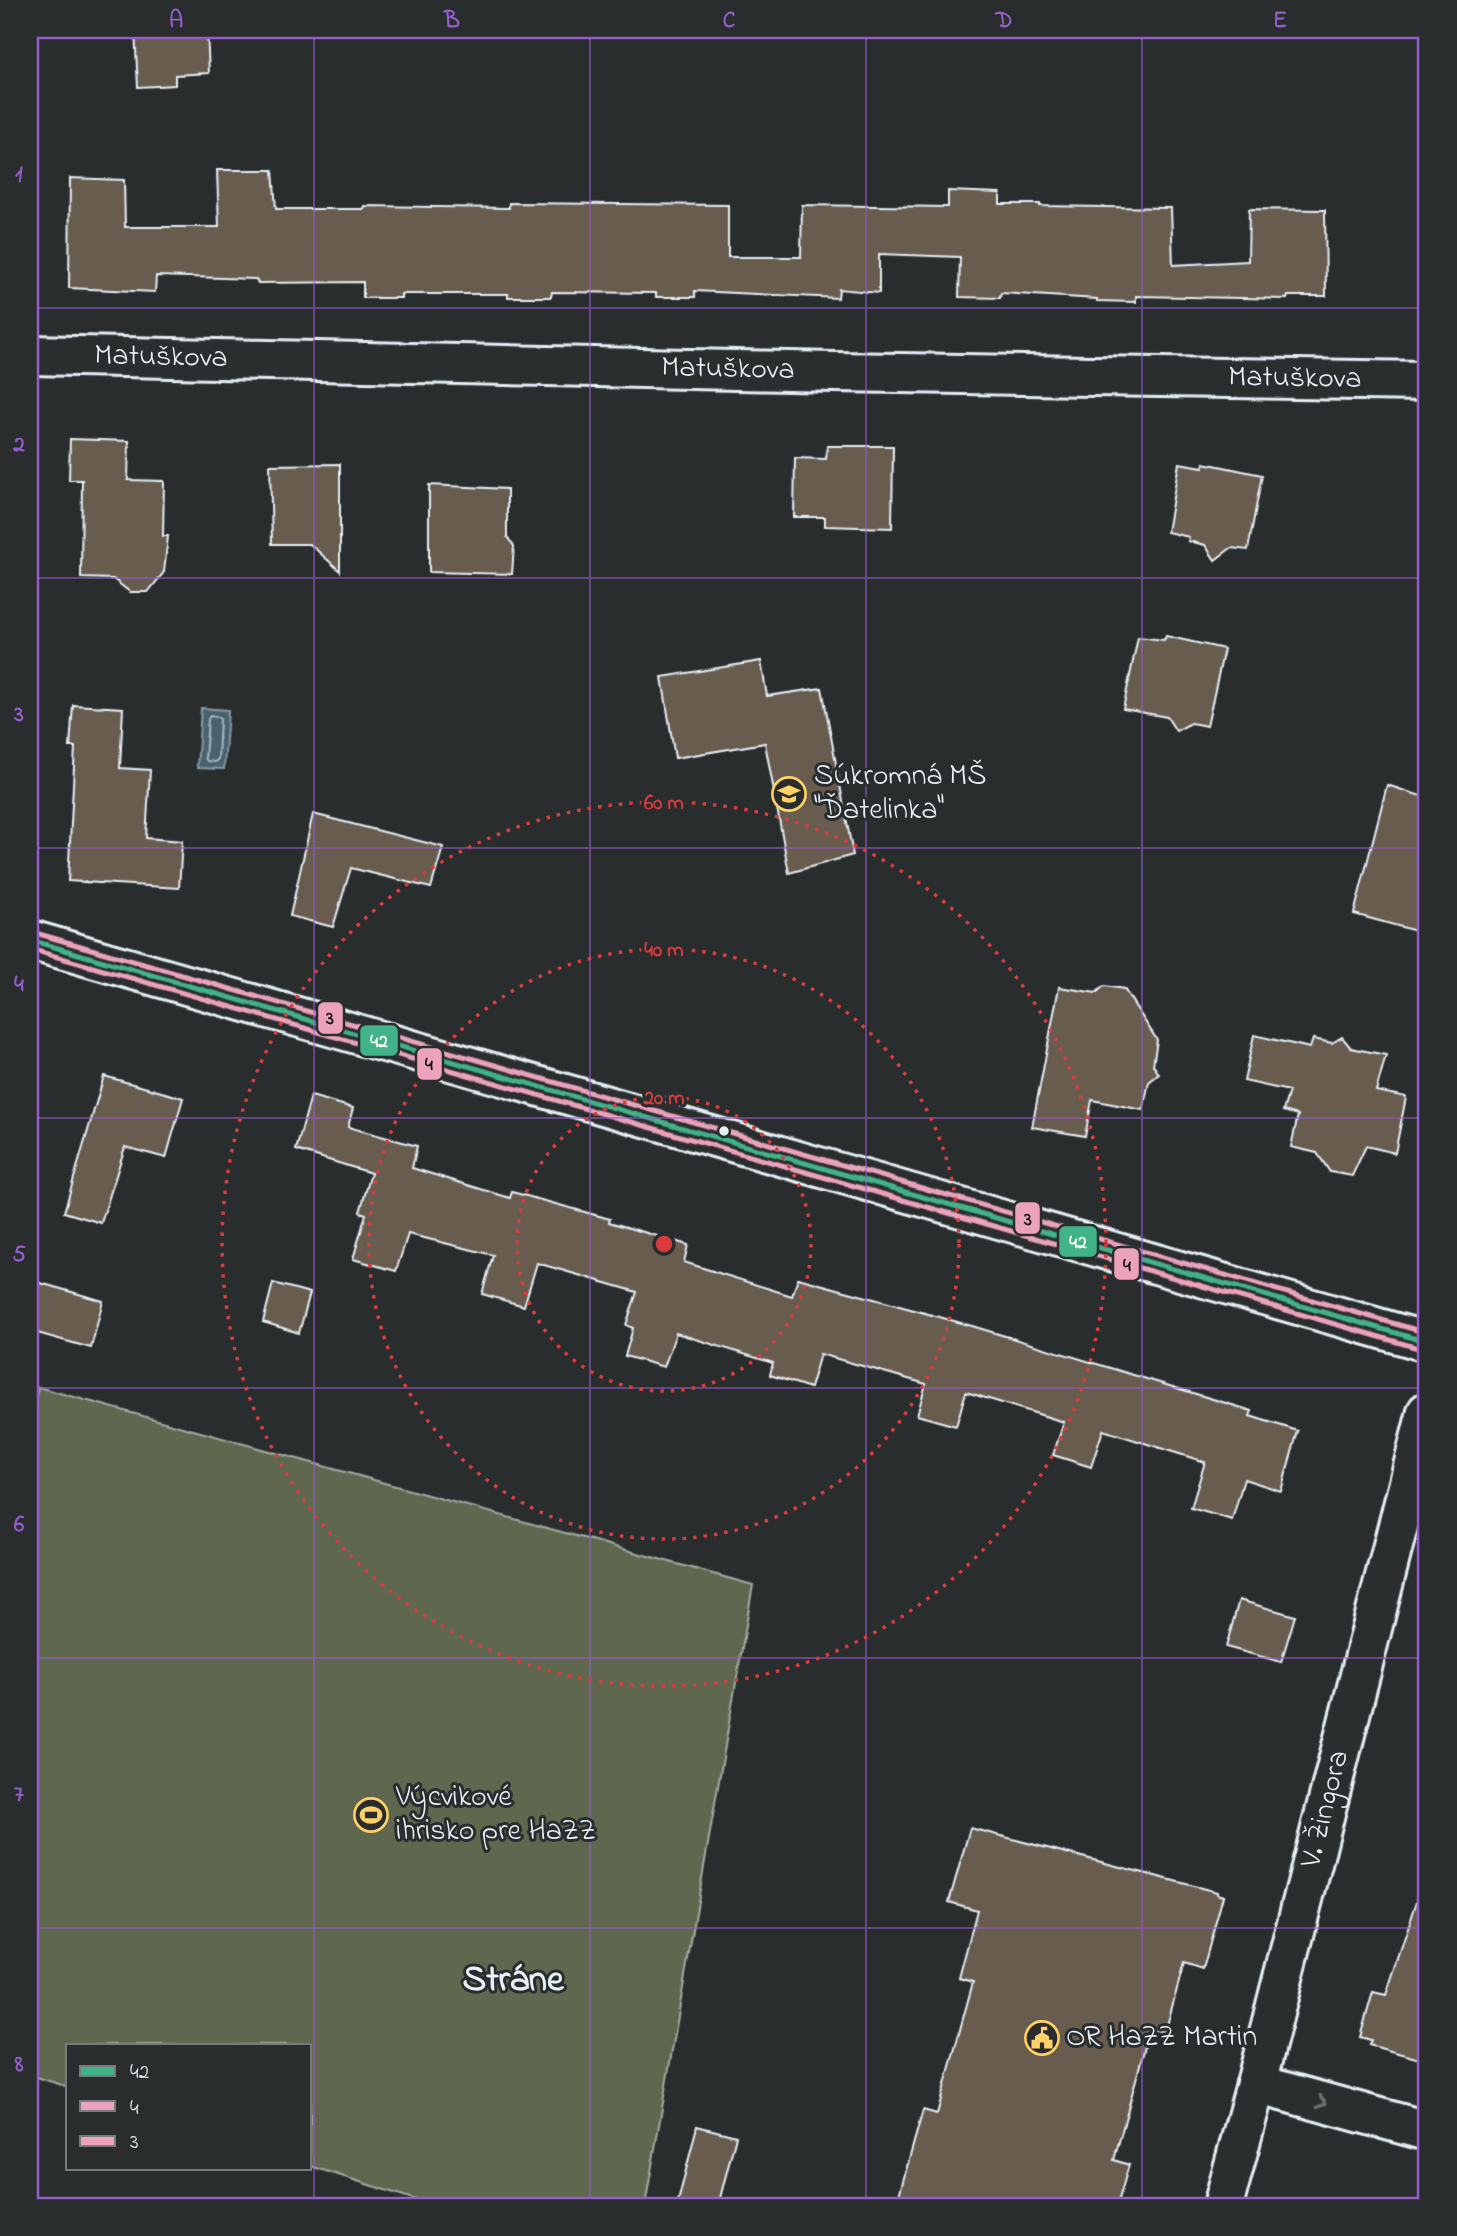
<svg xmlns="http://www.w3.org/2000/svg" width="1457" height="2236" font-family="'Indie Flower',sans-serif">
<rect width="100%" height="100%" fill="#2a2d2e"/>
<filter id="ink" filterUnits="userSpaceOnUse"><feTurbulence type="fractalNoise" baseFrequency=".0143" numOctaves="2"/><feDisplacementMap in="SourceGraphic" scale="14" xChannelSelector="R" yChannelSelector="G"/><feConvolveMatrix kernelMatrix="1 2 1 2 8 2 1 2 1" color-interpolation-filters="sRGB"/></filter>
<g filter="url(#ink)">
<path fill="#5f684f" stroke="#a4aca4" stroke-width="2" d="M38,1387l715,198 -108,621h-210l-125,-40v-121h-242v42l-38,-12v-644z"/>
<path fill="#4a626e" stroke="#899ba5" stroke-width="2" d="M201,708l27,2 -4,59 -27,-1z"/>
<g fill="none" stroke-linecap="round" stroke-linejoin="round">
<path stroke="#a9b8c1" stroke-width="2" d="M210,716l8,1 2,2 -2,40 -3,3 -8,-1 -2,-3 3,-39z"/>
</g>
<g fill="#685b4f" stroke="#e8f1f8" stroke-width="2">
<path d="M135,30h72l2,43 -34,2v10l-37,2z"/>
<path d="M217,170h56l3,39h88v-3l145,2v-5l219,2v52h73l1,-52 146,2v-16l52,2v11h40v2l131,2 2,57 75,-4 1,-52 76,1 1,86h-38l-1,3 -151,-3v6l-39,-1v-2l-96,-6 -1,5 -41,-1 1,-40 -81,-3v39l-40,-4 -1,9 -143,-7v6h-39v-4l-104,-1 -1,5h-43v-3h-107v4h-38v-16l-105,1 -2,-4 -100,-3 -1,16 -86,-4 1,-110 54,2 1,47h94z"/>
<path d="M70,439l59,2 -1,39 36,1 -1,55h5l-4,36 -16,20h-18l-17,-13 -32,-1 1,-98h-13z"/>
<path d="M827,446h66l-1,82 -67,-2v-9h-31l1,-59 31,1z"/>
<path d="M1179,463l24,4 1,-4 58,12 -14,75 -17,-2 -16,12 -10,-15 -17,-4 1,-4 -22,-5z"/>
<path d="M340,464v107l-30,-27h-38l-2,-79z"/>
<path d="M429,485l78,4v48l7,9 -2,28 -83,-2z"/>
<path d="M1166,636l58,13 -17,77 -16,-3 -15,8 -9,-14 -44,-8 15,-72 26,3z"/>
<path d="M761,661l6,35 55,-8 31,167 -64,18 -24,-130 -90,15 -13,-81z"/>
<path d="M73,705l50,3 -3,60 30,2 -4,68 36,3 -3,47 -111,-7 7,-134h-5z"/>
<path d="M1387,785l40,13v136l-73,-20z"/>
<path d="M313,814l130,33 -12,41 -80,-20 -18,59 -43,-11z"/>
<path d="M1104,986l20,3 33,51 -4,25 6,9 -10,8 -6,28 -51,-10 -7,36 -53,-9 27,-140 37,6z"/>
<path d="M1254,1035l56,13 3,-9 19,4 10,-6 9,11 35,7 -10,36 30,6 -11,56 -29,-7 -14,30 -22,-4 -13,-19 -26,-6 7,-32 -15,-4 6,-20 -45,-10z"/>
<path d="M104,1076l79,22 -17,60 -41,-11 -24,76 -37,-11z"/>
<path d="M311,1096l42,12 -5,19 69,19 -5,22 98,30 2,-6 98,27 -1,3 79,23 -4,17 108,34 6,-18 174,48 280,85 -2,5 48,15 -17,60 -37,-12 -12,41 -41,-12 14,-46 -102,-32 -12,37 -38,-12 11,-33 -98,-30 -10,34 -39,-11 9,-31 -106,-30 -10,34 -40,-13 3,-12 -97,-30 -12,34 -39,-11 8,-28 -7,-3 11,-33 -100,-29 -13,43 -42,-12 11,-39 -85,-21 -12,37 -43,-12 13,-45 -6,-2 11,-39 -75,-23z"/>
<path d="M30,1280l73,21 -12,47 -61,-17z"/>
<path d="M273,1283l37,10 -11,40 -36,-11z"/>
<path d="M1239,1600l56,16 -14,46 -55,-15z"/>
<path d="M970,1828l247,64v2l6,2 -20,73 -19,-6 -19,70 -15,-5 -36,132 15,5 -12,41h-221l27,-96 14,4 36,-132 -14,-4 18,-68 -28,-8z"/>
<path d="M1420,1892l7,2v167l-58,-16 2,-5 -11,-3 13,-45 13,3z"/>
<path d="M697,2126l39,10 -18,70h-41z"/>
</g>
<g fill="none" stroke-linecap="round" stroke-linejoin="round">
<g stroke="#e8f1f8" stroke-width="44">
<g id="minor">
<path id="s1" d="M30,355l805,17 592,9"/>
<path d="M30,940l1397,402"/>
<path d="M1256,2084l171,47"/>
<path id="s2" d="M1223,2206l33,-122 171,-672"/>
</g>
</g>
<use href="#minor" stroke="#2a2d2e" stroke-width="38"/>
<g stroke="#2a2d2e" stroke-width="10">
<path id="bus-1" d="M30,940l1397,402"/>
</g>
<g stroke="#2a2d2e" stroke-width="10">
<path id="bus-2" d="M30,949l1395,401"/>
</g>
<g stroke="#2a2d2e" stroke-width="10">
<path id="bus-3" d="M32,932l1395,401"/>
</g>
<use href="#bus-1" stroke="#40b388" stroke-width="5"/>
<use href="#bus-2" stroke="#eca2bc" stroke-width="5"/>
<use href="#bus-3" stroke="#eca2bc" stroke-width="5"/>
</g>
<defs><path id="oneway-chevron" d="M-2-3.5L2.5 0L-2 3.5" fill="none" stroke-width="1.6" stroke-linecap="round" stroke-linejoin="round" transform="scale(1.75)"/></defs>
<use stroke="#6c7275" href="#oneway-chevron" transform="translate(1322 2102) rotate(15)"/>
</g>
<path fill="none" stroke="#965dcd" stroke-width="2" stroke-opacity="0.55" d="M314,30v2176M590,30v2176M866,30v2176M1142,30v2176M30,308h1397M30,578h1397M30,848h1397M30,1118h1397M30,1388h1397M30,1658h1397M30,1928h1397"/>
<g fill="none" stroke="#d83c3d" stroke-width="3.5" stroke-dasharray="3.5 7">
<circle cx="664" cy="1244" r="147"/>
<circle cx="664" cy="1244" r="295"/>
<circle cx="664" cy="1244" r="442"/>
</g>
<defs>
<g id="school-ring" transform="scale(1.75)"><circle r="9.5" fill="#2a2d2e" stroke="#ffd166" stroke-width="1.5"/><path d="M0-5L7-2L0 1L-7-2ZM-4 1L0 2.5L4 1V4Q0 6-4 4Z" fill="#ffd166"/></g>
<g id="stadium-ring" transform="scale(1.75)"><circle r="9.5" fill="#2a2d2e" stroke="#ffd166" stroke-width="1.5"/><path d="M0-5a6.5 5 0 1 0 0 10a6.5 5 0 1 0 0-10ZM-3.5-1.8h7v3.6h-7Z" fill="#ffd166"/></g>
<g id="civic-ring" transform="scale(1.75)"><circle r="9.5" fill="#2a2d2e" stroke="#ffd166" stroke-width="1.5"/><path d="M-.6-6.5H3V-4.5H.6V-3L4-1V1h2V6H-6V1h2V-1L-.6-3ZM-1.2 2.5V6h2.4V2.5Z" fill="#ffd166"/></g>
</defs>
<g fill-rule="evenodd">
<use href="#school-ring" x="789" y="794"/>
<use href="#stadium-ring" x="371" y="1815"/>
<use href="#civic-ring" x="1042" y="2038"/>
</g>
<circle fill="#e8f1f8" stroke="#2a2d2e" stroke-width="2.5" cx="724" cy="1131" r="6"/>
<g text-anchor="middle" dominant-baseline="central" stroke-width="6" stroke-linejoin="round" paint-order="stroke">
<g font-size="30" fill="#e8f1f8" stroke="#2a2d2e">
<text stroke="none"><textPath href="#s1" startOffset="131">Matuškova</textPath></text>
<text stroke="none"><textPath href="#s1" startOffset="698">Matuškova</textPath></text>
<text stroke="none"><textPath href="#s1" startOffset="1265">Matuškova</textPath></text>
<text stroke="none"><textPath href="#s2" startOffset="410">V. Žingora</textPath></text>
</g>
<g font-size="30" fill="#e8f1f8" stroke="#2a2d2e" text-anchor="start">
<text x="814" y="777">Súkromná MŠ<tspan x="814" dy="34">"Ďatelinka"</tspan></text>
<text x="396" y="1798">Výcvikové<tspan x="396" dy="34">ihrisko pre HaZZ</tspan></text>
<text x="1066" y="2038">OR HaZZ Martin</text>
</g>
<g font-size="37" font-weight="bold" fill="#e8f1f8" stroke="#2a2d2e">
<text x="513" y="1981">Stráne</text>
</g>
</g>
<circle cx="664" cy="1244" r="10" fill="#d83c3d" stroke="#2a2d2e" stroke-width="3.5"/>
<g font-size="21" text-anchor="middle" font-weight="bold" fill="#d83c3d" stroke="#2a2d2e" stroke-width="6" stroke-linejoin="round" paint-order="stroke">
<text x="664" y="809">60 m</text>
<text x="664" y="956">40 m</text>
<text x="664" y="1104">20 m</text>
</g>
<g stroke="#2a2d2e" stroke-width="2.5">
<rect x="317" y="1001" width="27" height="34" rx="7" fill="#eca2bc"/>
<rect x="359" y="1024" width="40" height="33" rx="7" fill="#40b388"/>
<rect x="416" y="1047" width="27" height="34" rx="7" fill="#eca2bc"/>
<rect x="1014" y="1201" width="27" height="34" rx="7" fill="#eca2bc"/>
<rect x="1058" y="1225" width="40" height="33" rx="7" fill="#40b388"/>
<rect x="1113" y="1247" width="27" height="34" rx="7" fill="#eca2bc"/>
</g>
<g font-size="19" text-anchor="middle" font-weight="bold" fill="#fff">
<text x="379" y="1047">42</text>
<text x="1078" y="1248">42</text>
</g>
<g font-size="19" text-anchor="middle" font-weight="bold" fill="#111">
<text x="330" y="1024">3</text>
<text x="429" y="1070">4</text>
<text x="1028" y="1225">3</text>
<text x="1127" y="1271">4</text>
</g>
<rect width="1457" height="2236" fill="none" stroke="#2a2d2e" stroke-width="77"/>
<rect x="66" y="2044" width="245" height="126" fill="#2a2d2e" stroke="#767b7f" stroke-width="2"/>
<rect x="80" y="2066" width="35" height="10" fill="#40b388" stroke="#767b7f" stroke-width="2"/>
<text x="130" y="2078" font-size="21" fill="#e8f1f8">42</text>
<rect x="80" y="2101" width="35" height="10" fill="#eca2bc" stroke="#767b7f" stroke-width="2"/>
<text x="130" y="2114" font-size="21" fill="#e8f1f8">4</text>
<rect x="80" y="2136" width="35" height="10" fill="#eca2bc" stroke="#767b7f" stroke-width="2"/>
<text x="130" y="2148" font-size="21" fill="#e8f1f8">3</text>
<rect x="38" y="38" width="1380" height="2160" fill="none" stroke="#965dcd" stroke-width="2.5"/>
<g font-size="23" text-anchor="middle" font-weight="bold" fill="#965dcd">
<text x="176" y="27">A</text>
<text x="452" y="27">B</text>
<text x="729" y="27">C</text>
<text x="1004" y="27">D</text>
<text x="1280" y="27">E</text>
<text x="19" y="181">1</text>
<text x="19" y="451">2</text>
<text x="19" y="721">3</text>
<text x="19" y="991">4</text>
<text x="19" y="1261">5</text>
<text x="19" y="1531">6</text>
<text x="19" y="1801">7</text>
<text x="19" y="2071">8</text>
</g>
</svg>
